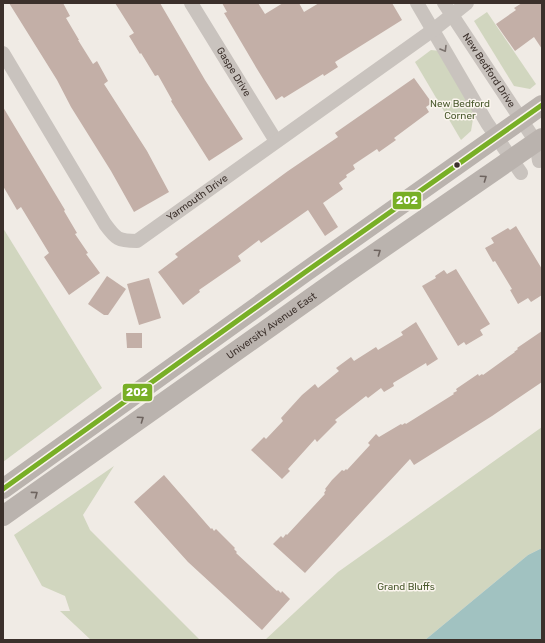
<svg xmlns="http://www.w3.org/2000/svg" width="545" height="643" font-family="Rubik,sans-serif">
<rect width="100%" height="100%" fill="#f0ebe5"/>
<g fill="#d1d6bf">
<path d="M487,12l49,72 -6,5 -16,-3 -40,-65z"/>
<path d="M431,50l9,1 35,56 -4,24 -10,9 -46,-78z"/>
<path d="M3,228l99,160 -99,74z"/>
<path d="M542,427v121l-14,7 -103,85h-160l73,-68z"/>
<path d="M114,466l-31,49 7,15 110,110h-109l-31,-29h10l-5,-15 -23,-10 -28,-51z"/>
</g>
<path fill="#a1c2c1" d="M542,548v92h-117l103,-85z"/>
<g fill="#c3afa7">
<path d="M9,3h54l7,13 -4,2 13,22h-1l15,24 4,-3 11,20 -4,3 43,67 22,41 -35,20 -23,-41 -40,-64 -14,-27z"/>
<path d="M115,3h45l45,77 38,59 -34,22 -38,-60 1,-1 -14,-25 -3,1 -14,-23 -1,1 -11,-18 5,-3z"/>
<path d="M222,3h36l7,11 18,-11h16l5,9 15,-9h73l10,17 -67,42 3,5 -14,9 -1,-2 -39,24 -2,-2 -6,4 -19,-31 -33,-56 3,-1z"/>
<path d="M522,3h20v46l-8,-12 -19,14 -19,-27 20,-14 -2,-2z"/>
<path d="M414,78l18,25 -6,4 3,5 -35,26 2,2 -17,12 -2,-3 -24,16 2,4 -9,6 1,2 -8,6 4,6 -20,14 15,24 -13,9 -17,-26 -47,33 -2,-3 -21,16 3,5 -42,29 1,2 -17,13 -25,-33 20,-15 -3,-3 113,-83 50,-34 -3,-4z"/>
<path d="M3,107l62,103 -1,1 13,22 -2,1 13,19 -2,1 14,19 -31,22 -25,-38 5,-4 -28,-46 -4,3 -14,-24z"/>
<path d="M516,226l26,43v26l-11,7 -3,-4 -10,6 -8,-14 2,-1 -17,-28 -2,1 -8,-14 9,-5 -3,-5 17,-10 2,2z"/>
<path d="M456,269l34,55 -10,6 3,5 -17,10 -2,-3 -6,4 -36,-60 14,-8 -1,-2 9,-6 3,4z"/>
<path d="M107,276l19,13 -18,26h-4l-16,-11z"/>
<path d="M149,278l12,40 -22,7 -12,-41z"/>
<path d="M416,322l22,37 -11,7 -1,-3 -33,20 1,3 -10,6 -3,-4 -13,10 -2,-2 -31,24 2,2 -20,20 -2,-3 -27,30 2,2 -8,8 -31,-29 13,-13 2,2 17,-18 -2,-3 21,-23 13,-11 3,4 21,-17 -3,-3 15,-11 3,4 22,-14 2,3 25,-15 -2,-3z"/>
<path d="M542,331v51l-50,34 -78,49 -4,-6 -105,114 -32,-29 8,-8 2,2 3,-4 1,1 38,-41 -1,-1 2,-3 -1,-1 7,-9 10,-10 2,1 2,-2 1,1 23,-25 -2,-2 8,-9 3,3 22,-13 1,1 3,-2 1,1 48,-30 -1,-1 4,-2 -1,-2 22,-15 1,2 3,-2 1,1 32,-23h-1l4,-3 -1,-1z"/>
<path d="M126,333h16v15h-15z"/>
<path d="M164,475l47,54 1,-1 2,3 2,-2 19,19 -1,1 3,3 -1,1 41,38 1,-1 3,3 1,-2 8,8 -28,31 -74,-68 -54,-60z"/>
</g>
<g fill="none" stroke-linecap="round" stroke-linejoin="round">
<g stroke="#c9c3be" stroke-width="14">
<path id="s1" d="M191,3l85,138"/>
<path d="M417,3l70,120 34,50"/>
<path id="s2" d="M444,3l92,139 3,19"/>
<path id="s3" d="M3,53l102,171c11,15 13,17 32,17l296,-211 34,-27"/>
</g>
<g stroke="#bab3ae" stroke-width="20">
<path d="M3,489l301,-216 238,-168"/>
<path id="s4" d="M3,516l342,-242 197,-136"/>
</g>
<g stroke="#fbf5ee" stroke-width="8">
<path id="bus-1" d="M3,489l301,-216 238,-168"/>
</g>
<use href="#bus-1" stroke="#78af26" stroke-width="5"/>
</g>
<defs><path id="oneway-chevron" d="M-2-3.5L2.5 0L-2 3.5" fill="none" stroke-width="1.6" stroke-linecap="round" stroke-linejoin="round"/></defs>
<use stroke="#7b726d" href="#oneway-chevron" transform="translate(444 49) rotate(59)"/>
<g stroke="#6e645f">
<use href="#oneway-chevron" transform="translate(484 178) rotate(-35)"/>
<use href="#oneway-chevron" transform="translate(378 252) rotate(-35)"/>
<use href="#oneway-chevron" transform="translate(141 419) rotate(-35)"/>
<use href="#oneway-chevron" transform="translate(35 494) rotate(-36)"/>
</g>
<circle fill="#3b302b" stroke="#fbf5ee" stroke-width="1.5" cx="457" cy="165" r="3.5"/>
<g text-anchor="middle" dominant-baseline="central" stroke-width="3" stroke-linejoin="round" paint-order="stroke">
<g font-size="10" fill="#3b302b" stroke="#fbf5ee">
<text stroke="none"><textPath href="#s2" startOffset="81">New Bedford Drive</textPath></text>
<text stroke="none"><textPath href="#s1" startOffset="81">Gaspe Drive</textPath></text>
<text stroke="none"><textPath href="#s3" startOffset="312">Yarmouth Drive</textPath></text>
<text stroke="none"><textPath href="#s4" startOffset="329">University Avenue East</textPath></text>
</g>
<g font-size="10" fill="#4a5a2e" stroke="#fbf5ee">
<text x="460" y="104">New Bedford<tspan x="460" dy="12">Corner</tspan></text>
<text x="406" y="587">Grand Bluffs</text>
</g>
</g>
<g stroke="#fbf5ee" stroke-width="1.5">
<rect x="392" y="191" width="30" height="19" rx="4" fill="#78af26"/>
<rect x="122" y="383" width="31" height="19" rx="4" fill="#78af26"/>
</g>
<g font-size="11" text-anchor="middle" font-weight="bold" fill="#fff">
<text x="407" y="204">202</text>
<text x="137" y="396">202</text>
</g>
<rect width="545" height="643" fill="none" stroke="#3b302b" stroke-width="8"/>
</svg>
